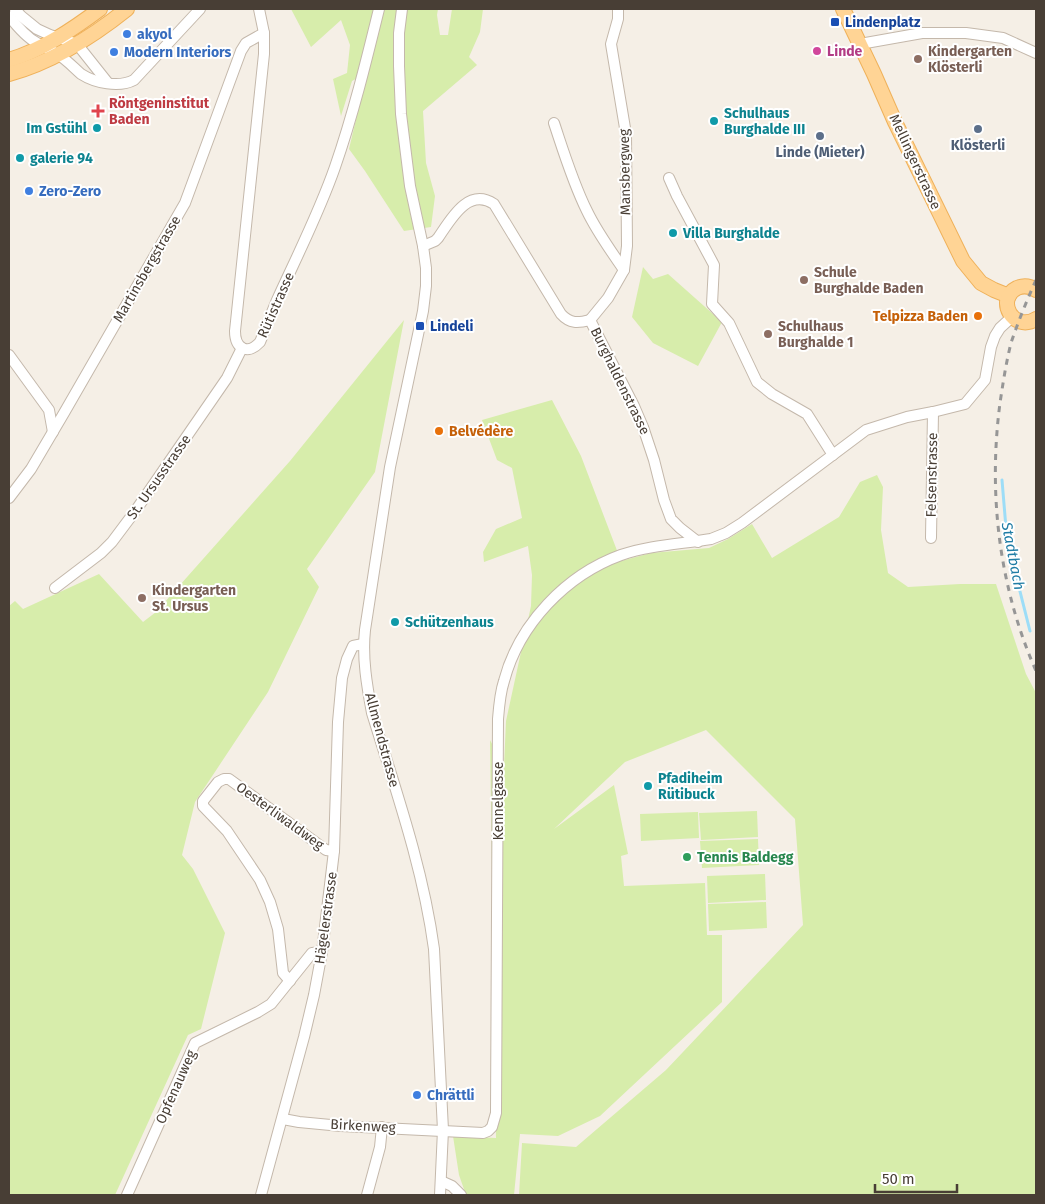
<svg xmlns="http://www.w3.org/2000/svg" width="1045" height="1204" font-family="'Fira Sans',sans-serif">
<rect width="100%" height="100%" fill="#f5efe6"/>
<g fill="#d7edab">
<path d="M291,9h147l-1,6 3,20h8l4,-26h31l-3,23 -11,25 8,8 -54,46 3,52 9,33 -4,31 -27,4 -39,-60 -16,-22 18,-76 -15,8 -11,35 -8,-37 14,-6 3,-28 -9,-25 -30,27z"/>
<path d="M643,267l10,12 15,-5 54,48 -24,44 -45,-23 -21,-26z"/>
<path d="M404,320l-29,152 -68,97 12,18 -51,105 -73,110 -13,53 11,14 32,64 -24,96 -13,6 -73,160h-106v-589l6,-5 8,8 76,-35 44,48 13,-10 134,-151z"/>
<path d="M552,400l29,56 40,105 30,-8 58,-5 19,-9 24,-15 20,34 67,-41 21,-35 17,-7 6,12 -2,43 7,43 20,14 52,-3h36l30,90 10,19v502h-517l3,-52 54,4 90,-77 137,-145 -8,-106 -89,-89 -81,32 -71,67 60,-44 14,69 -7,2 3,30 81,-3 2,52h15v67l-122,114 -42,20 -38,-2 -6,61h-48l-7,-20 -6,-39 43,2 -6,-398 14,27 2,-46 25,-115 1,-31 -4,-29 -44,16 -1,-10 13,-23 26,-11 -10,-50 -15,-8 -15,-40z"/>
<path d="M757,811l1,26 -57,3 -2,-27z"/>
<path d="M698,812l1,26 -58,3 -1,-27z"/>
<path d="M758,839l1,26 -57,3 -2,-27z"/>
<path d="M765,874l1,26 -58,3 -1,-27z"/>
<path d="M766,902l1,26 -58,3 -1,-27z"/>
</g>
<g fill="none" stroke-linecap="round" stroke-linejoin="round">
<path stroke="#9dddf7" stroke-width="3" d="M1002,480l5,60 23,91"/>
<g stroke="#c4b8ab" stroke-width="12">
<g id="minor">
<path d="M15,9l6,7 16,13 13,6 27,9 31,39"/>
<path d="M259,9l5,24v21l-29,277c0,17 12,25 25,11 6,-14 11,-28 17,-42 20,-44 42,-87 58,-133 18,-52 31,-105 44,-158"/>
<path d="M402,9l-3,24v33l2,48 9,72 13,60 3,22v18l-3,25 -33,156 -25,163c-3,28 2,56 7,83 24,78 51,155 62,236l9,181 -3,65"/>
<path d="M9,16c7,9 17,21 28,27 6,4 14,7 20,11 9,5 16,13 24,20 14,9 38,14 53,6l66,-71"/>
<path d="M860,44l62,-11h44l37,5 33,15"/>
<path d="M554,123c10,30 19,60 33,88 10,21 24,40 37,59"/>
<path d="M669,178l8,18 37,69 -2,39 17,19 28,59 15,12 35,20 26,41"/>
<path d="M423,246l12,-5 3,-3c13,-19 30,-51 56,-34l67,110c9,10 17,9 29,6l44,86 9,21 11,33 10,40 7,19 9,9 18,14"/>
<path d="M590,320l18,-22 16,-28 3,-24 -1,-112 -15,-90 7,-25v-10"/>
<path d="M9,355l40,55 4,22"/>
<path d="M9,498l22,-29 33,-56 121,-210 56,-152 5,-8 18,-10"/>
<path d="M931,538l2,-126"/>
<path d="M55,588l46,-35 11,-11 24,-32 91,-132 15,-30"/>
<path d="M290,981l-7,-8 -5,-44 -8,-27 -10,-22 -33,-49 -24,-25v-5l15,-19 6,-3h5l97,71 8,1"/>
<path d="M283,1119l16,3 42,4 142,7 5,-2 4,-4 4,-14 2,-394c1,-13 2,-26 6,-38 15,-57 62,-106 117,-126 29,-10 60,-11 90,-16l15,-6 16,-10 124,-93 41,-13 26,-5 32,-8 20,-24 6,-33 4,-11 5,-8 12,-11"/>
<path d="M441,1181l11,5 9,9"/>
<path d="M127,1195l68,-152 63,-31 13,-8 41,-51 10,-1"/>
<path d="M261,1195l43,-158 10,-42 8,-43 12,-101 4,-129 4,-44 5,-19 6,-13 10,-2"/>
<path d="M367,1195l13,-48 2,-20"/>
</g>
</g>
<g stroke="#efb15a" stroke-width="16">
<g id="major">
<path d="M843,9l31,65 21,48 68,139 18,22 13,7 15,6"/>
<path d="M9,60c33,-10 63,-30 91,-51"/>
<path d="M9,74c44,-12 83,-37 118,-65"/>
<path d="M1036,290c-6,-4 -12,-5 -19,-2 -22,11 -4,45 19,31"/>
</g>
</g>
<use href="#minor" stroke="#fff" stroke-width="10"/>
<use href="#major" stroke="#ffd495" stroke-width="14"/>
<path stroke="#969696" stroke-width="3" stroke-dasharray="6 6" stroke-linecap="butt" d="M1036,280c-9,20 -18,42 -25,63 -5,20 -8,40 -11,60 -12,91 -1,184 36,268"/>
</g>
<g fill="#1a4fb4" stroke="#fff" stroke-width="2">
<rect x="830" y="17" width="10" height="10" rx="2.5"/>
<rect x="415" y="321" width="10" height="10" rx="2.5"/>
</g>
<g fill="#3f7fe0" stroke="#fff" stroke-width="2">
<circle cx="127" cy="34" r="5"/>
<circle cx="114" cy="52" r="5"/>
<circle cx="29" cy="191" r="5"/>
<circle cx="417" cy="1095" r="5"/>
</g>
<circle fill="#d1479c" stroke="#fff" stroke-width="2" cx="817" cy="51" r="5"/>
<g fill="#8d6e63" stroke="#fff" stroke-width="2">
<circle cx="918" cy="59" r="5"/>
<circle cx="804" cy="280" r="5"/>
<circle cx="768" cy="334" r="5"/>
<circle cx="142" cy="598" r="5"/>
</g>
<path fill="#e0444e" stroke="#fff" stroke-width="2" d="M95.5 103.5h5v5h5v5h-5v5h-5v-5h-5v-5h5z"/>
<g fill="#0f9aa8" stroke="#fff" stroke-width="2">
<circle cx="714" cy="121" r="5"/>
<circle cx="97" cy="128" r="5"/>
<circle cx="20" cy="158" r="5"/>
<circle cx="673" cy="233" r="5"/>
<circle cx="395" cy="622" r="5"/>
<circle cx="648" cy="786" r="5"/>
</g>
<g fill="#5c6f8a" stroke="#fff" stroke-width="2">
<circle cx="978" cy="129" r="5"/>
<circle cx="820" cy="136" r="5"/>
</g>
<g fill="#e8710a" stroke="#fff" stroke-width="2">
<circle cx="978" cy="316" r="5"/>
<circle cx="439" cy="431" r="5"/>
</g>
<circle fill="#2e9e5b" stroke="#fff" stroke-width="2" cx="687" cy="857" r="5"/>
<g text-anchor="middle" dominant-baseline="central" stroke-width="4" stroke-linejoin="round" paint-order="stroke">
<g font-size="14" font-weight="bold" fill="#164399" stroke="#fff" text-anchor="start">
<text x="845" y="22">Lindenplatz</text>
<text x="430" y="326">Lindeli</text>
</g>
<g font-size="14" font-weight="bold" fill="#366cbe" stroke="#fff" text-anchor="start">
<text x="137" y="34">akyol</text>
<text x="124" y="52">Modern Interiors</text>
<text x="39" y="191">Zero-Zero</text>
<text x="427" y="1095">Chrättli</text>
</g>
<g font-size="14" font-weight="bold" fill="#b23c85" stroke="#fff" text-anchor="start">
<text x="827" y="51">Linde</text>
</g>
<g font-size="14" font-weight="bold" fill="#785e54" stroke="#fff" text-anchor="start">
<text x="928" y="51">Kindergarten<tspan x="928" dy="16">Klösterli</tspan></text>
<text x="814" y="272">Schule<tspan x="814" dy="16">Burghalde Baden</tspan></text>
<text x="778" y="326">Schulhaus<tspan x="778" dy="16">Burghalde 1</tspan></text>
<text x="152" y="590">Kindergarten<tspan x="152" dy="16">St. Ursus</tspan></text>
</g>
<g font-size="14" font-weight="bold" fill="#be3a42" stroke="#fff" text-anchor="start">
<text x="109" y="103">Röntgeninstitut<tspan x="109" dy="16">Baden</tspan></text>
</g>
<g font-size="14" font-weight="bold" fill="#0d838f" stroke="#fff" text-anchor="start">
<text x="724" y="113">Schulhaus<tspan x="724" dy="16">Burghalde III</tspan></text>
<text x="87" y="128" text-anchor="end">Im Gstühl</text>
<text x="30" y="158">galerie 94</text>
<text x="683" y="233">Villa Burghalde</text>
<text x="405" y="622">Schützenhaus</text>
<text x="658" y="778">Pfadiheim<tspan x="658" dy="16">Rütibuck</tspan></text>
</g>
<g font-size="14" font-weight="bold" fill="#4e5e75" stroke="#fff">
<text x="978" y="145">Klösterli</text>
<text x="820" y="152">Linde (Mieter)</text>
</g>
<g font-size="14" fill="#483e35" stroke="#fff">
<text transform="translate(915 162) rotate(65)">Mellingerstrasse</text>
<text transform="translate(625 172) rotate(-91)">Mansbergweg</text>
<text transform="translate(147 269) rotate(-60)">Martinsbergstrasse</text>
<text transform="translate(276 305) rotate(-66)">Rütistrasse</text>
<text transform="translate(620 381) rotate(64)">Burghaldenstrasse</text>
<text transform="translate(932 475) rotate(-89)">Felsenstrasse</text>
<text transform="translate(159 477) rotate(-55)">St. Ursusstrasse</text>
<text transform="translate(382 740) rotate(75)">Allmendstrasse</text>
<text transform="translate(498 801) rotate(-90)">Kennelgasse</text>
<text transform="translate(280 816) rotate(36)">Oesterliwaldweg</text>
<text transform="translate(326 918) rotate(-82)">Hägelerstrasse</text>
<text transform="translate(176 1087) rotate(-66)">Opfenauweg</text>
<text transform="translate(363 1126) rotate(3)">Birkenweg</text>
</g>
<g font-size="14" font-weight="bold" fill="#c56008" stroke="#fff" text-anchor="end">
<text x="968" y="316">Telpizza Baden</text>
<text x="449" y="431" text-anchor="start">Belvédère</text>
</g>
<g font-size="14" font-weight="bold" fill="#27864d" stroke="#fff" text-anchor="start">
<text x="697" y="857">Tennis Baldegg</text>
</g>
<g font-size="15" font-style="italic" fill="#207da5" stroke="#fff">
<text transform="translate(1013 556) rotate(79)">Stadtbach</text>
</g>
</g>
<rect width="1045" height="1204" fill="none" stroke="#483e35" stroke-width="20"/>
<path d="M875 1184v8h82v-8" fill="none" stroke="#483e35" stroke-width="2.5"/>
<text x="882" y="1184" font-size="15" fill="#483e35" stroke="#ffffff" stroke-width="4" paint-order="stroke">50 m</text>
</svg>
